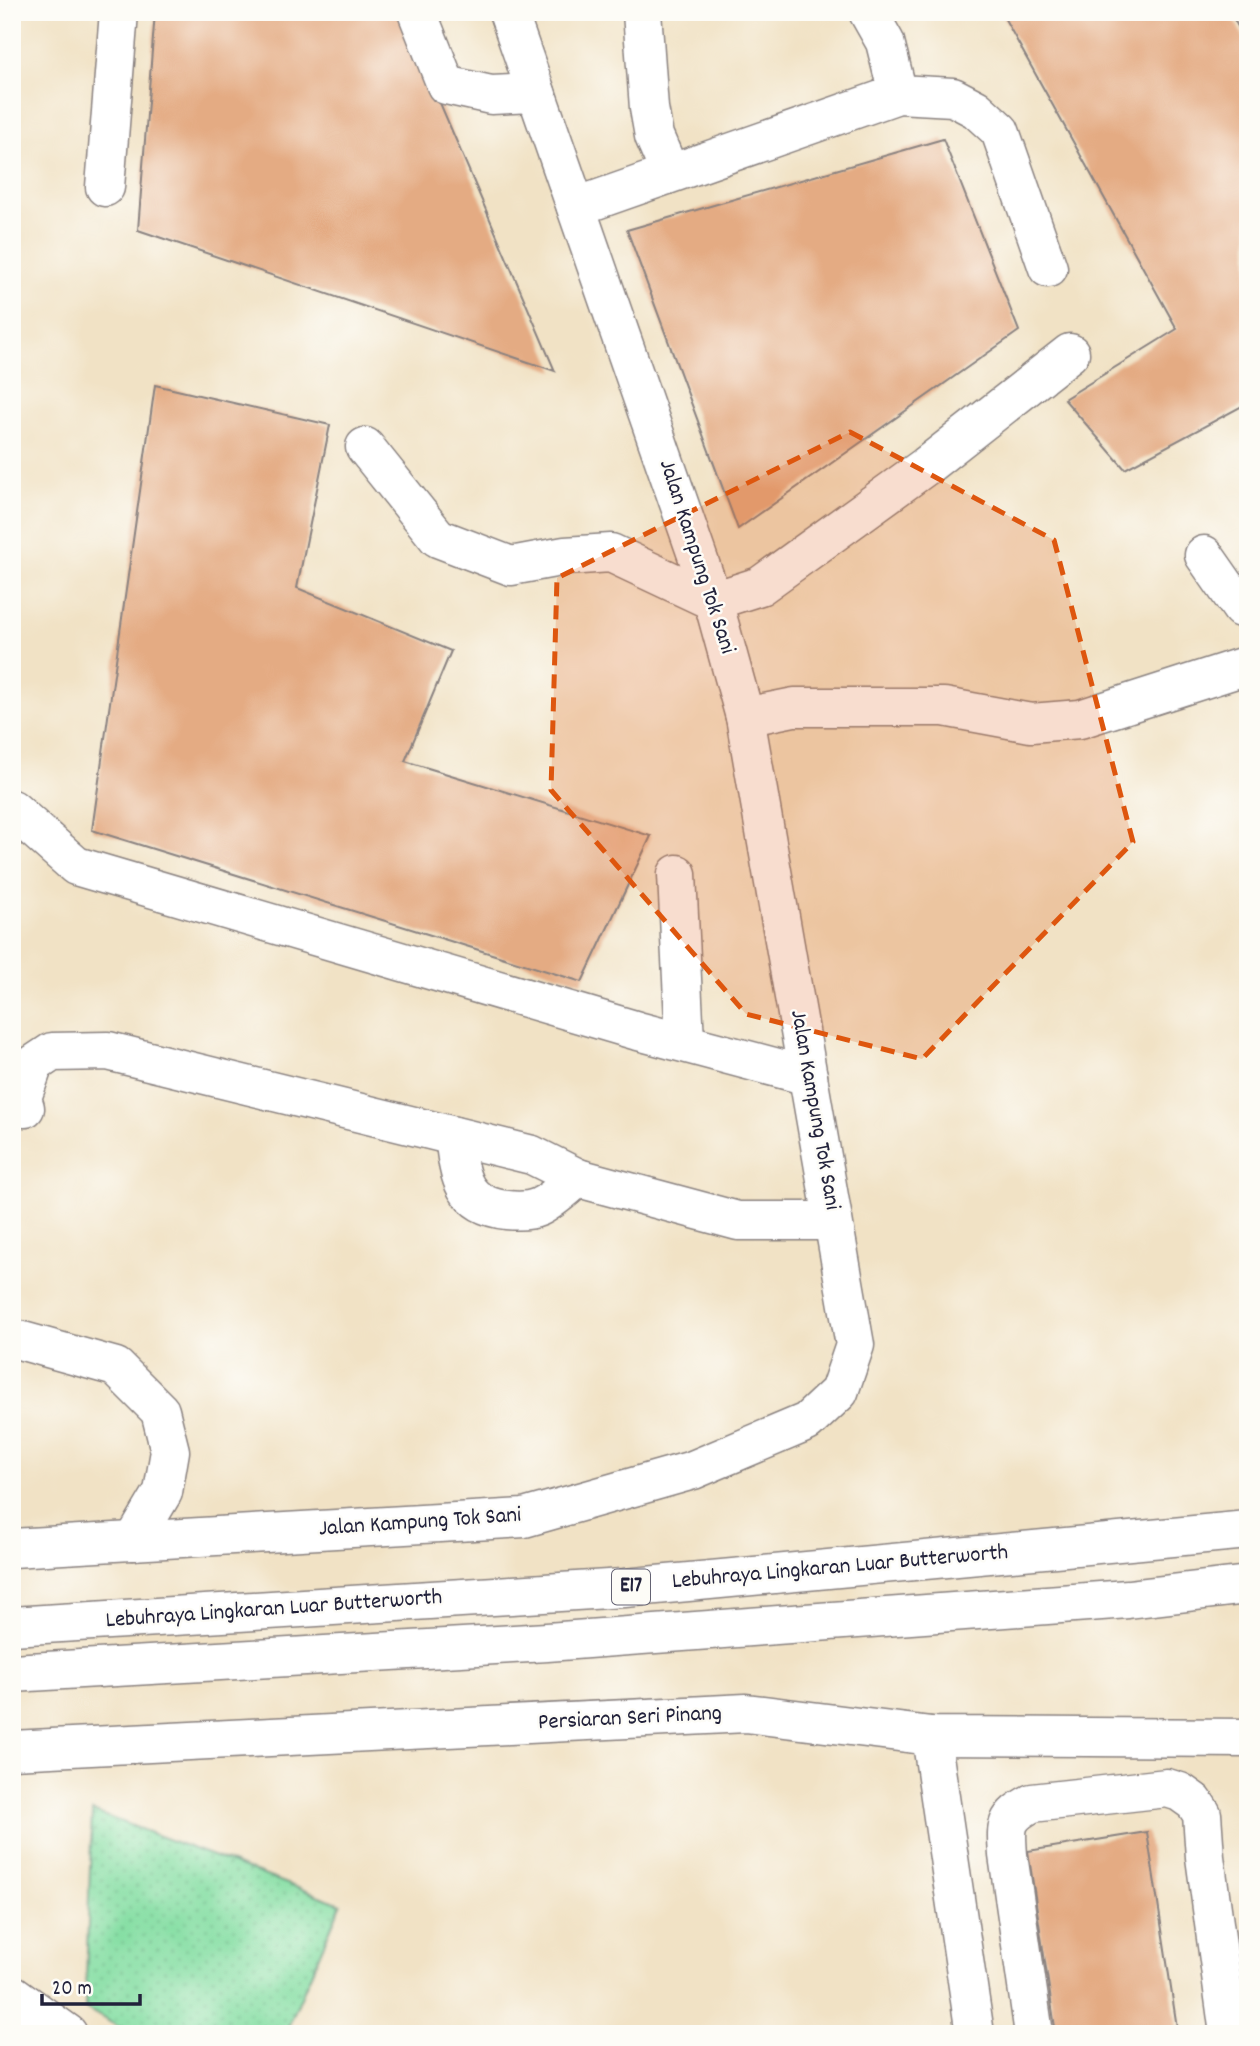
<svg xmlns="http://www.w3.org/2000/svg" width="1260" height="2046" font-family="Dekko,sans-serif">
<defs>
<pattern id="green-dots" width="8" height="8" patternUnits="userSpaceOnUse" patternTransform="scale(1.75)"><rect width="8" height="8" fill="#84dea3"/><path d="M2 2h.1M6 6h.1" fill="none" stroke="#72be8d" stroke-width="1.8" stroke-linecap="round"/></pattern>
</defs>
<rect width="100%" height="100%" fill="#fdfcf7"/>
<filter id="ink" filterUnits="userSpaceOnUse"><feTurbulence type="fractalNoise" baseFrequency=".0143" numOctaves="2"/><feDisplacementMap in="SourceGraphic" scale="14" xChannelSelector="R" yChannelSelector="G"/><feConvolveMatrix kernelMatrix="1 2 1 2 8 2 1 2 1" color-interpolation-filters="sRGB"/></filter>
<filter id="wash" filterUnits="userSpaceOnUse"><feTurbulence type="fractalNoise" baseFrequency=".00686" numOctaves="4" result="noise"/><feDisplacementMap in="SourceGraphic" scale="28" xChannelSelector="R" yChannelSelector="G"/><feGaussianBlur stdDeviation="1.57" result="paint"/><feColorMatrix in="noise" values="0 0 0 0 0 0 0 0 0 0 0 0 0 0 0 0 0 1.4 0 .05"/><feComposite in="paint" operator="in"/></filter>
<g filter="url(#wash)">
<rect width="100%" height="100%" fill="#f1e2c5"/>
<path fill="url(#green-dots)" stroke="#53806f" stroke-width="2" d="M92,1811l249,93 -56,130h-154l-46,-26z"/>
<g id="blocks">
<g fill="#e4ab83">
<path d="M155,12h246l154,359 -417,-141z"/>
<path d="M1001,12h229l18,33v358l-123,66 -61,-70 113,-70z"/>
<path d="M943,139l76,192 -281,198 -111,-299z"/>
<path d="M155,385l175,40 -33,163 154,63 -46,110 246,75 -69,146 -490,-152z"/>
<path d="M1147,1832l31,202h-122l-28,-183z"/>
</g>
</g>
</g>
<g filter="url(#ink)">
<use href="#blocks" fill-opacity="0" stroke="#8a8280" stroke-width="2"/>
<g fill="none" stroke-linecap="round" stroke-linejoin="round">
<g stroke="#8a8280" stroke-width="41">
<g id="minor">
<path d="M417,12l29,73 45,10 45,-2"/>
<path d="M642,12l7,96 5,28 16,37"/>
<path d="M868,12l17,30 13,52"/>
<path d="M105,187l14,-175"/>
<path d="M576,207l322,-113 55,3 23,12 24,22 48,137"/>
<path d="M365,447l73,91 73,28 54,-10 46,-3 102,48 47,-15 166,-120 144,-113"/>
<path d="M1204,555l37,53 7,2"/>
<path d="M745,717l49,-10h150l87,16 49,-4 168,-54"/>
<path d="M12,809l64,57 562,165 170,45"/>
<path d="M677,874l8,168"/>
<path d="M25,1108l-3,-10 12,-34 18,-12 56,-1 424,104 46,23 160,43h94"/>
<path d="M454,1136c5,39 7,69 53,74 10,1 23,1 32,-3 13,-6 28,-21 39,-29"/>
<path d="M12,1338l104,29 44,44 10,40 -7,41 -29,49"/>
<path d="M12,1548l512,-30 169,-48 114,-48 32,-30 16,-47 -110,-628 -32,-116 -205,-589"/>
<path d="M931,1736l44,298"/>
<path d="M12,1750l734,-37 185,23 317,2"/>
<path d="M12,1994l56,40"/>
<path d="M1034,2034l-26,-179c-2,-29 -4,-37 24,-52l135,-15 13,4 14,10 8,12 3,43 24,177"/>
</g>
</g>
<g stroke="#8a8280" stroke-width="41">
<g id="highway">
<path d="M12,1626l612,-38 624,-58"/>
<path d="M12,1673l535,-31 581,-43 120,-14"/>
</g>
</g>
<use href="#minor" stroke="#fff" stroke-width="38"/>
<use href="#highway" stroke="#fff" stroke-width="38"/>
</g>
</g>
<path fill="#de560e" fill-opacity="0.2" stroke="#de560e" stroke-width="5" stroke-dasharray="14 9" stroke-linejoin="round" d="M850,432l204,108 79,302 -211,217 -176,-45 -195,-224 6,-212z"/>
<g text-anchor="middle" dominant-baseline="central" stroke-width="5" stroke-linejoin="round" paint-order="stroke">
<rect fill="#fdfcf7" stroke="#646373" stroke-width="2" x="612" y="1569.5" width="38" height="35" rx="5"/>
<g font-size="21" font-weight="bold" fill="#22223b">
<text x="631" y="1587">E17</text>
</g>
<g font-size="23" fill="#22223b" stroke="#fdfcf7">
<text transform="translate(696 557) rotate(72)">Jalan Kampung Tok Sani</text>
<text transform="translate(814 1110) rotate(80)">Jalan Kampung Tok Sani</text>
<text transform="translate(420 1523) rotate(-4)">Jalan Kampung Tok Sani</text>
<text transform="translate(840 1568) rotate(-5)">Lebuhraya Lingkaran Luar Butterworth</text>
<text transform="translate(274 1610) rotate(-4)">Lebuhraya Lingkaran Luar Butterworth</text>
<text transform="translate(630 1719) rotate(-3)">Persiaran Seri Pinang</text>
</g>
</g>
<rect width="1260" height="2046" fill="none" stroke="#fdfcf7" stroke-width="42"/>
<path d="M42 1994v10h98v-10" fill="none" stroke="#22223b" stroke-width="3.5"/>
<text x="52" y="1994" font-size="21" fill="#22223b" stroke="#fdfcf7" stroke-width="5" paint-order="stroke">20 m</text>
</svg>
